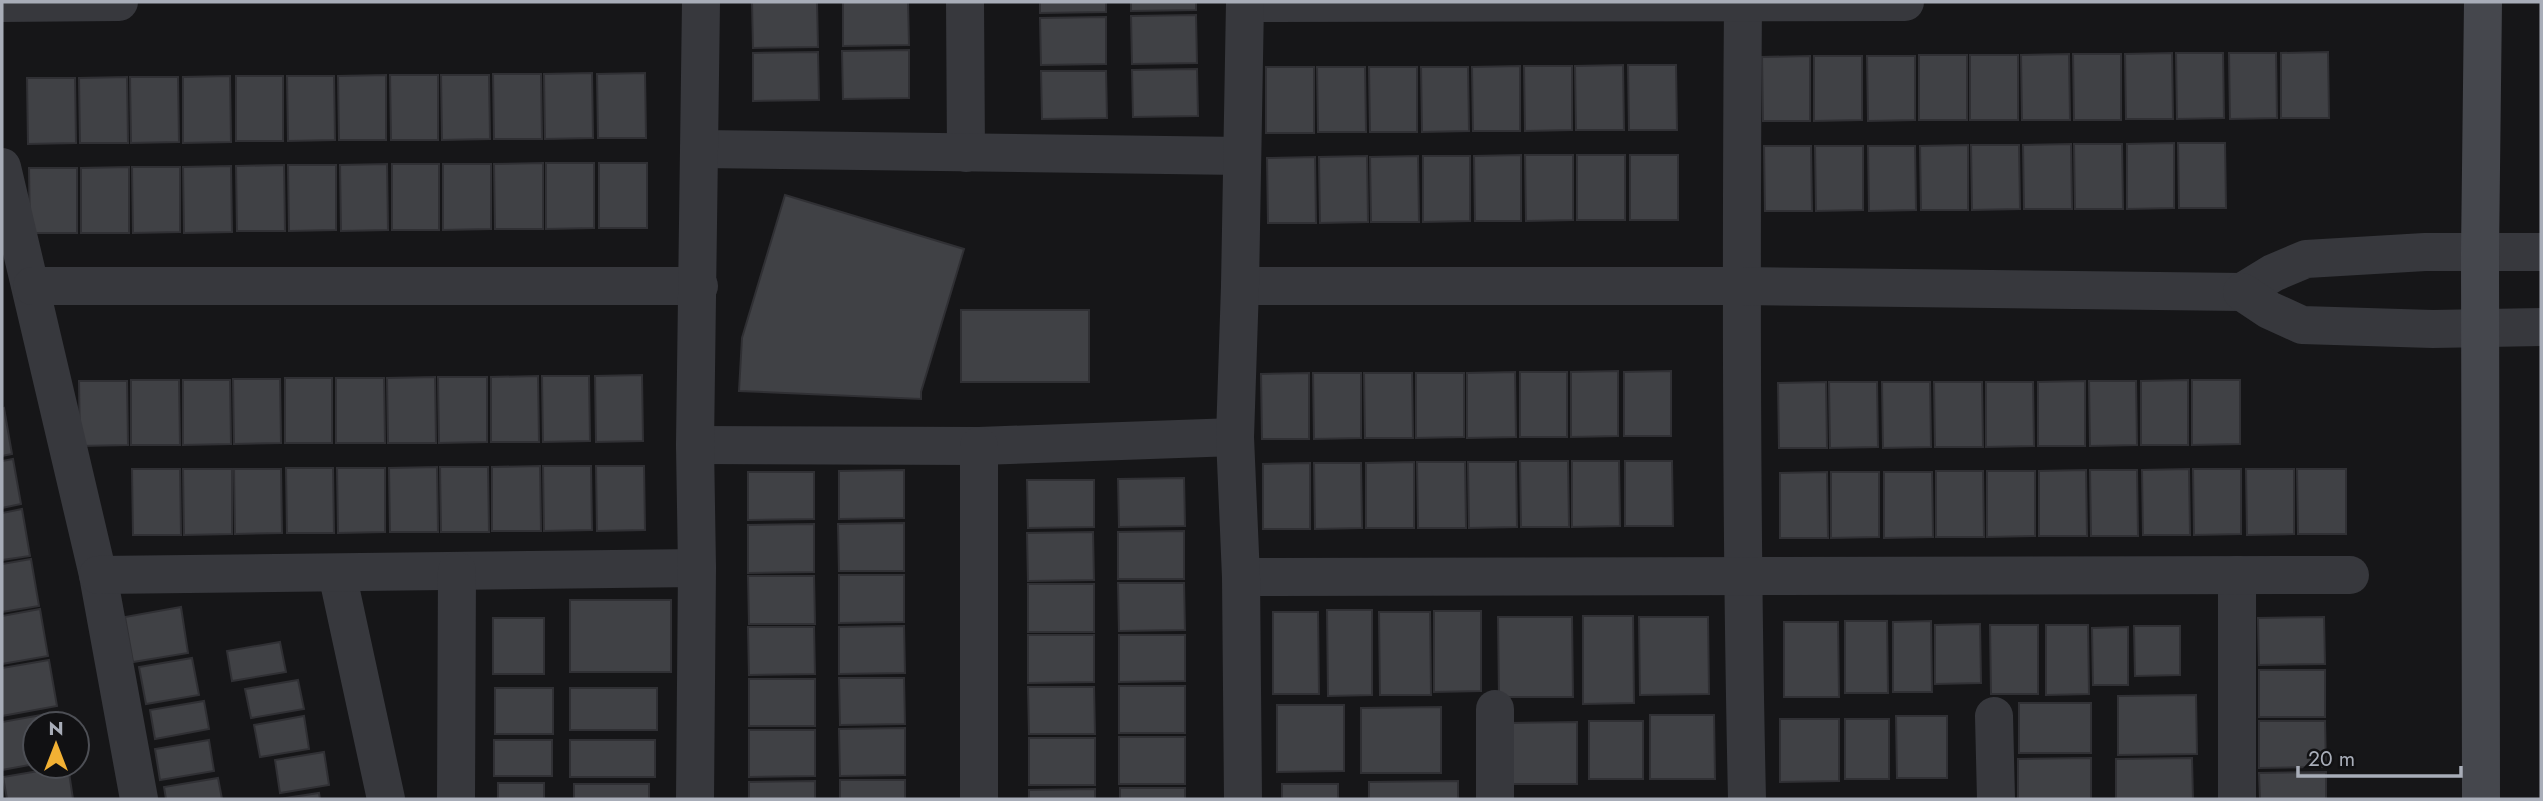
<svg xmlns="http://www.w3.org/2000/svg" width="2543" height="801" font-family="Jost,sans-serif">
<rect width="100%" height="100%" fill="#161618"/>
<g fill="#404145" stroke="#303034" stroke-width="2">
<path d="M752,2h65l1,45 -65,1z"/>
<path d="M843,2h65l1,43 -66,1z"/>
<path d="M1040,2h66v10l-66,1z"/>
<path d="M1131,2h65v8l-65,1z"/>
<path d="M1196,15l1,48 -65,1 -1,-48z"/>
<path d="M1106,17v47l-65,1 -1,-47z"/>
<path d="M909,50v48l-66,1 -1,-48z"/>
<path d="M818,52l1,48 -66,1v-48z"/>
<path d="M2328,52l1,66h-48v-65z"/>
<path d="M2172,53l1,66h-47l-1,-65z"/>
<path d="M2176,53h47l1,65 -47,1z"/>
<path d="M2229,53h47l1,65 -47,1z"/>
<path d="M2069,54l1,66h-48l-1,-65z"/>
<path d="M2073,54h48v66h-47z"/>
<rect x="1919" y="55" width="48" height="65"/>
<rect x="1970" y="55" width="48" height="65"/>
<path d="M1810,56v65h-47l-1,-64z"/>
<path d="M1814,56h48v64l-48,1z"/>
<path d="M1867,56h48v64l-47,1z"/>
<path d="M1623,65l1,65h-48l-1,-64z"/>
<path d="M1628,65h48l1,65h-48z"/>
<path d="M1520,66v65h-47l-1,-64z"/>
<path d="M1524,66h48v64l-47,1z"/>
<rect x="1266" y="67" width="48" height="66"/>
<path d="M1317,67h48l1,65h-48z"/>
<path d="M1369,67h48v65h-47z"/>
<path d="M1421,67h47l1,64 -47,1z"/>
<path d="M1197,69l1,47 -65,1 -1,-47z"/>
<path d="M1041,71h65l1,47 -65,1z"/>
<path d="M592,73l1,65 -48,1 -1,-65z"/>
<path d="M645,73l1,65h-48l-1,-64z"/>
<path d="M493,74h48l1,65h-48z"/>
<path d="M386,75v65h-47l-1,-64z"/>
<path d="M390,75h48v65h-47z"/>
<path d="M441,75h48l1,64 -48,1z"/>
<path d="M230,76l1,66 -48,1v-66z"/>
<rect x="236" y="76" width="47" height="65"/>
<path d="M287,76h47l1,64 -47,1z"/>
<path d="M127,77l1,66h-48l-1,-65z"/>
<path d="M130,77h48l1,65 -48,1z"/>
<path d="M27,78h48l1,65 -48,1z"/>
<path d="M2174,143v65l-47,1v-65z"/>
<path d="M2178,143h47l1,65h-47z"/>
<path d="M2071,144l1,65h-48l-1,-64z"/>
<path d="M2074,144h48l1,65h-48z"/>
<path d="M1968,145v65h-47l-1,-64z"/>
<path d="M1971,145h48l1,64 -48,1z"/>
<path d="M1764,146h47l1,65h-47z"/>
<path d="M1815,146h48v64l-47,1z"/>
<path d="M1868,146h47l1,64 -47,1z"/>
<path d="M1521,155v66h-46l-1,-65z"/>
<path d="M1525,155h48v65l-47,1z"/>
<rect x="1577" y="155" width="48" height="65"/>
<rect x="1630" y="155" width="48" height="65"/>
<path d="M1367,156l1,66 -48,1 -1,-66z"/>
<path d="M1418,156l1,66h-48l-1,-65z"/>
<path d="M1423,156h47v65l-47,1z"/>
<path d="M1315,157l1,66h-48l-1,-65z"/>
<path d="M543,163v66h-48l-1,-65z"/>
<path d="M546,163h48v65l-48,1z"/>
<rect x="599" y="163" width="48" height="65"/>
<path d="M387,164l1,66 -47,1 -1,-66z"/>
<rect x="392" y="164" width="47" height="66"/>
<path d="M443,164h48v65l-48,1z"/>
<path d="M284,165l1,66h-48l-1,-65z"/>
<path d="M288,165h48v65l-47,1z"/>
<path d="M231,166l1,66 -48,1 -1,-66z"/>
<path d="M129,167v66h-48v-65z"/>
<path d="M132,167h48v65l-47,1z"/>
<path d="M29,168h48v65h-47z"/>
<path d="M785,195l179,54 -43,143v7l-182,-8 3,-53z"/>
<rect x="961" y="310" width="128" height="72"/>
<path d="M1618,371v65l-47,1v-65z"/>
<path d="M1671,371v65h-47v-64z"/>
<path d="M1515,372l1,65 -49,1v-65z"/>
<rect x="1520" y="372" width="47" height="65"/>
<path d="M1309,373v66h-47l-1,-65z"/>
<path d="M1313,373h48v65l-47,1z"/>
<path d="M1364,373h48l1,65h-48z"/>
<path d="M1416,373h48v64l-48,1z"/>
<path d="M642,375l1,66 -47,1 -1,-66z"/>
<path d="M538,376l1,66h-48v-65z"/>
<path d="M542,376h47l1,65 -47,1z"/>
<path d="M435,377l1,66h-48l-1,-65z"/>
<path d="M438,377h49v65l-48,1z"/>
<rect x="285" y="378" width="47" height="65"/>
<path d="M336,378h48l1,65h-49z"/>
<path d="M233,379h47l1,64 -47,1z"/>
<path d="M131,380h48l1,65h-49z"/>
<path d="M183,380h47l1,64 -48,1z"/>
<path d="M2188,380v65h-47v-64z"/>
<path d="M2192,380h48v64l-48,1z"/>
<path d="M79,381h48l1,64 -48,1z"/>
<path d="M2085,381v65h-47v-64z"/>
<path d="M2089,381h47l1,64 -47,1z"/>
<path d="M1826,382l1,66h-48l-1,-65z"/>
<path d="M1829,382h48l1,65 -48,1z"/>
<path d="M1882,382h48l1,65 -48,1z"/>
<path d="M1934,382h48l1,65h-48z"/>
<path d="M1986,382h47l1,64 -48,1z"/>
<path d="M4,408l8,46 -10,2v-47z"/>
<path d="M13,459l8,45 -19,4v-47z"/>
<path d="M1520,461h48l1,66h-48z"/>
<path d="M1572,461h47l1,65 -48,1z"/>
<path d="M1625,461h47l1,65h-48z"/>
<path d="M1414,462v66h-48v-65z"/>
<path d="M1417,462h48l1,66h-48z"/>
<path d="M1468,462h48l1,65 -48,1z"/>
<path d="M1310,463v66h-47v-65z"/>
<path d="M1314,463h47l1,65 -47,1z"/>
<path d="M540,466l1,65h-49v-64z"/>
<path d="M543,466h48l1,64 -48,1z"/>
<path d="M596,466h48l1,64 -48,1z"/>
<path d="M437,467l1,65h-48l-1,-64z"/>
<path d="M440,467h48l1,65h-48z"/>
<path d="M286,468h47l1,65h-47z"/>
<path d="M337,468h48v64l-47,1z"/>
<path d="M132,469h48l1,66h-48z"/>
<path d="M183,469h49v65l-48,1z"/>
<path d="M234,469h47l1,64 -47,1z"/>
<path d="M2189,469l1,66h-47l-1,-65z"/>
<path d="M2193,469h48v65l-47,1z"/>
<path d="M2246,469h48v65l-47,1z"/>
<path d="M2297,469h49v65h-48z"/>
<path d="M904,470v48l-65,1v-48z"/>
<path d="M2086,470l1,66h-48v-65z"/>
<path d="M2090,470h47l1,66h-47z"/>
<path d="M1936,471h47l1,66h-48z"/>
<path d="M1987,471h48v65l-48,1z"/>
<path d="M748,472h66v47l-66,1z"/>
<path d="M1827,472l1,66h-48v-65z"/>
<path d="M1831,472h48v65l-48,1z"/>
<path d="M1884,472h48l1,65 -49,1z"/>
<path d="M1184,478l1,48 -66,1 -1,-48z"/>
<path d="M1027,480h67v47l-66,1z"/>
<path d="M22,509l8,47 -28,4v-47z"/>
<path d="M904,523v48h-65l-1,-47z"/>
<path d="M814,524v48l-66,1v-48z"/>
<path d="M1184,531v48h-66v-47z"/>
<path d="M1093,532l1,48 -66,1 -1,-48z"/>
<path d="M31,559l8,47 -37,6v-48z"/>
<path d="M839,575h65v47l-65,1z"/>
<path d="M748,576h66l1,48h-66z"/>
<path d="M1118,583h66l1,47 -66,1z"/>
<rect x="1028" y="584" width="66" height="48"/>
<rect x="570" y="600" width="101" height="72"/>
<path d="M181,607l7,46 -55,9 -8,-45z"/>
<path d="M40,609l8,47 -46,8v-48z"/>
<path d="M1327,610h45v85l-44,1z"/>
<path d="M1434,611h47v80l-47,1z"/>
<path d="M1273,612h45l1,82h-46z"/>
<path d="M1379,612h51l1,83h-51z"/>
<path d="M1583,616h50l1,87 -51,1z"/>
<path d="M1498,617h74l1,80h-74z"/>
<path d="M1639,617h69l1,77 -69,1z"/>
<path d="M2324,617l1,47 -66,1 -1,-47z"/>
<rect x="493" y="618" width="51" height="56"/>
<path d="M1845,621h42l1,72h-43z"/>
<path d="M1931,621l1,71h-39v-70z"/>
<path d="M1784,622h54l1,75h-55z"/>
<path d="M1980,624l1,59 -46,1v-59z"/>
<path d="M1990,625h48v69h-47z"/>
<path d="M2046,625h42l1,69 -43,1z"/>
<path d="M904,626l1,47 -66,1v-47z"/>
<path d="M2134,626h46v49l-45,1z"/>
<path d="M748,627h66l1,47 -66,1z"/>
<path d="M2128,627v58h-35l-1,-57z"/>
<path d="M1028,635h66v47l-66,1z"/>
<path d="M1119,635h66v46l-66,1z"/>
<path d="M280,642l6,30 -54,9 -5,-30z"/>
<path d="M192,658l7,37 -53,9 -7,-37z"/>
<path d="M49,660l8,46 -55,10v-48z"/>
<rect x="2259" y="670" width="66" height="47"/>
<path d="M839,678h65l1,46 -65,1z"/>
<rect x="749" y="679" width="66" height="47"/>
<path d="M298,680l6,29 -53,9 -6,-29z"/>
<rect x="1119" y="686" width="66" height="47"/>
<path d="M1028,687h66l1,47h-66z"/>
<rect x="495" y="688" width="58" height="46"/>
<rect x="570" y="688" width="87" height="42"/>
<path d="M2196,695l1,59 -79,1v-59z"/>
<path d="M204,701l5,28 -54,10 -5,-29z"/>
<rect x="2019" y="703" width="72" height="50"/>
<path d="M1277,705h67v66l-67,1z"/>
<path d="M1441,707v66h-80v-65z"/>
<path d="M58,712l2,12h-25v40l-33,6v-48z"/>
<path d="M1650,715h64l1,64h-65z"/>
<path d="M304,716l5,33 -49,8 -6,-32z"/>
<path d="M1896,716h51v62h-50z"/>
<path d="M1780,719h59v62l-59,1z"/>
<rect x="1845" y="719" width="44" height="60"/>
<rect x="1589" y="721" width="54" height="58"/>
<path d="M2259,721h66l1,46 -67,1z"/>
<path d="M1577,722v62h-66v-61z"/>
<path d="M905,728v47l-65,1 -1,-47z"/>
<path d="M749,730h66v46l-66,1z"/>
<rect x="1119" y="737" width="66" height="47"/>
<rect x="1029" y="738" width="66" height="47"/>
<path d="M209,740l5,31 -54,9 -5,-31z"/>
<rect x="494" y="740" width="58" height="36"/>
<rect x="570" y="740" width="85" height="37"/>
<path d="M324,752l5,33 -49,8 -5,-33z"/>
<path d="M2091,758v41h-73v-40z"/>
<path d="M2192,758l1,41h-77v-40z"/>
<path d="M68,766l5,33h-66l-4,-22z"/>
<path d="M2326,772v27h-66l-1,-26z"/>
<path d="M218,778l4,21h-56l-2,-12z"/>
<rect x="840" y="780" width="65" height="19"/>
<path d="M815,781v18h-66v-17z"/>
<path d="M1458,781v18h-89v-17z"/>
<rect x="498" y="783" width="46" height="16"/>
<rect x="574" y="784" width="75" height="15"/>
<rect x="1282" y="784" width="56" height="15"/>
<rect x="1120" y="788" width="65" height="11"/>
<path d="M1095,789v10h-66v-9z"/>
<path d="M319,793l1,6h-41z"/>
</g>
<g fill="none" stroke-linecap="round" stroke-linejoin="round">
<g stroke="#37383d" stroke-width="38">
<path d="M965,2l1,151"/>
<path d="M1743,2c-2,266 -2,531 4,797"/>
<path d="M2,3l117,-1"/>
<path d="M1245,3l660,-1"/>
<path d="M699,149l543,7"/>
<path d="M2,167l96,408 41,224"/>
<path d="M32,286h667"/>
<path d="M1240,286h500l502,6 31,-19 33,-14 119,-7h116"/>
<path d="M2242,292l27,18 33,15 131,4 108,-2"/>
<path d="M695,445l284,1 256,-9"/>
<path d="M979,446v353"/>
<path d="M337,573l49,226"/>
<path d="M98,575l599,-7"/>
<path d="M2237,575v224"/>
<path d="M1241,577l1109,-2"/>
<path d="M1495,709v90"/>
<path d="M1994,716l2,83"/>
<path d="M456,799l1,-228"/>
<path d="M695,799l2,-231 -2,-123 6,-443"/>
<path d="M1243,799l-2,-222 -6,-140 5,-151 5,-284"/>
</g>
<path stroke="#45474d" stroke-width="38" d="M2481,799l-1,-547 3,-250"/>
</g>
<rect width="2543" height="801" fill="none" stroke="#a8adb8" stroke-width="7"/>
<g transform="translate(56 745)"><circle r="33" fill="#111113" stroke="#4d4f55" stroke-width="2"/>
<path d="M0-5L12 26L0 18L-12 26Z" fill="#f2b134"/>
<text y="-10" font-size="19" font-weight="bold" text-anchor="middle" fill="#a8adb8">N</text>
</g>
<path d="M2298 766v10h163v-10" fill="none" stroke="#a8adb8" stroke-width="3.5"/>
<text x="2308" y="766" font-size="21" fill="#a8adb8" stroke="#111113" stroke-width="5" paint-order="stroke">20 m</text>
</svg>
